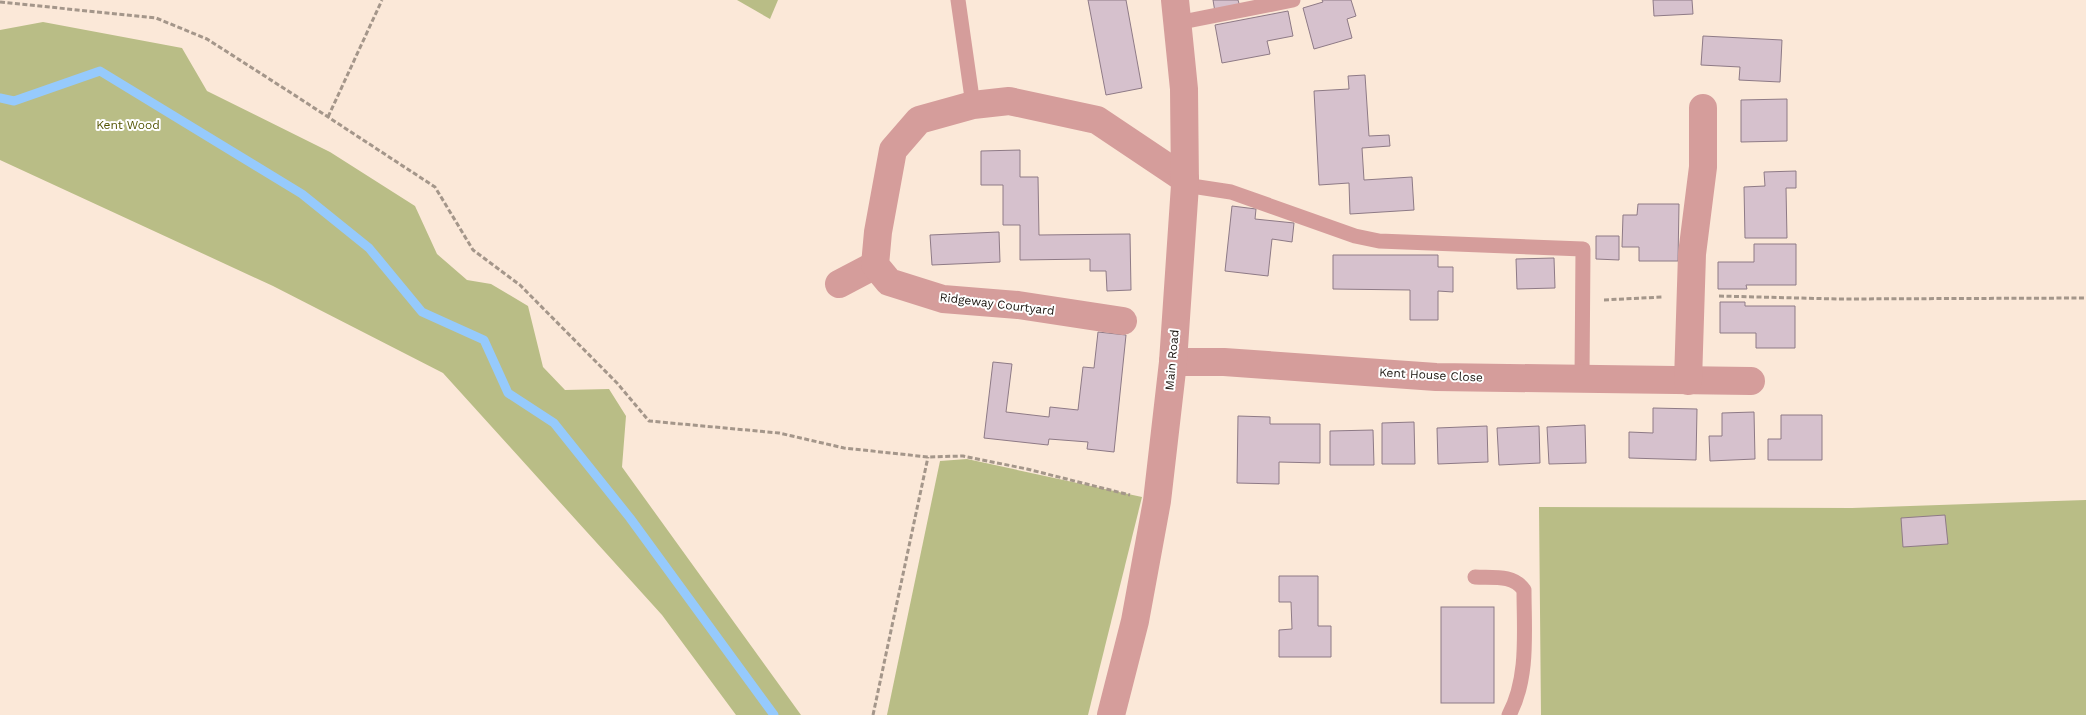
<svg xmlns="http://www.w3.org/2000/svg" width="2086" height="715" font-family="'Work Sans',sans-serif">
<rect width="100%" height="100%" fill="#fbe8d8"/>
<g fill="#b9bd86">
<path d="M737,0h41l-8,19z"/>
<path d="M43,22l139,26 25,43 123,61 85,54 22,48 30,26 24,4 37,22 15,61 22,23 44,-1 17,27 -4,51 179,248h-65l-74,-100 -219,-242 -170,-87 -273,-126v-130z"/>
<path d="M967,459l175,38 -54,218h-201l53,-254z"/>
<path d="M2086,500v215h-545l-2,-208 313,1z"/>
</g>
<g fill="none" stroke-linecap="round" stroke-linejoin="round">
<path stroke="#96cafc" stroke-width="9" d="M0,98l14,3 86,-30 202,123 67,54 53,64 62,28 24,53 46,30 76,95 144,197"/>
</g>
<g fill="#d6c1cd" stroke="#8e7a86">
<path d="M1088,0h38l16,88 -36,7z"/>
<path d="M1213,0h25l2,7 -25,5z"/>
<path d="M1322,0h29l5,16 -9,3 5,19 -38,11 -11,-41 20,-6z"/>
<path d="M1653,0h39l1,14 -39,2z"/>
<path d="M1288,11l5,25 -26,5 3,13 -48,9 -7,-38z"/>
<path d="M1703,36l79,4 -2,42 -41,-2 1,-13 -39,-2z"/>
<path d="M1365,75l4,61 20,-1 1,11 -28,2 2,32 48,-3 2,33 -64,4 -1,-31 -30,2 -5,-94 35,-2 -1,-13z"/>
<path d="M1787,99v42l-46,1v-42z"/>
<path d="M1020,150v27h18l1,58 91,-1 1,56 -24,1 -1,-20h-16v-12l-70,1v-35h-17v-40h-22v-34z"/>
<path d="M1796,171v17h-10l1,50h-42l-1,-51 21,-1 -1,-14z"/>
<path d="M1638,204h41l-1,57h-39v-14h-17l1,-32h14z"/>
<path d="M1232,206l24,3 -1,10 39,4 -2,19 -20,-3 -4,37 -43,-5z"/>
<path d="M999,232l1,30 -68,3 -2,-30z"/>
<path d="M1596,236h23v24l-23,-1z"/>
<path d="M1754,244h42v41h-50l1,4h-29v-27h36z"/>
<path d="M1333,255h105v12h15v25l-15,-1v29h-28v-30l-77,-1z"/>
<path d="M1554,258l1,30 -38,1 -1,-30z"/>
<path d="M1720,302h25v4h50v42h-39v-15h-36z"/>
<path d="M1098,332l28,3 -12,117 -27,-3 1,-7 -39,-3 -1,6 -64,-7 9,-76 19,2 -6,48 43,5 1,-10 28,3 5,-43 11,1z"/>
<path d="M1653,408l44,1 -1,51 -67,-2v-26l24,1z"/>
<path d="M1754,412l1,47 -45,2 -1,-25h13v-23z"/>
<path d="M1781,415h41v45h-54v-21h13z"/>
<path d="M1238,416l32,1v7h50v39l-41,-1v22l-42,-1z"/>
<path d="M1414,422l1,42h-33v-41z"/>
<path d="M1585,425l1,38 -37,1 -2,-37z"/>
<path d="M1487,426l1,36 -50,2 -1,-36z"/>
<path d="M1539,426l1,37 -41,2 -2,-37z"/>
<path d="M1373,430l1,35h-44v-34z"/>
<path d="M1945,515l3,29 -45,3 -2,-29z"/>
<path d="M1279,576h39v50h13v31h-52v-27l13,-1 -1,-27h-12z"/>
<rect x="1441" y="607" width="53" height="96"/>
</g>
<g fill="none" stroke-linecap="round" stroke-linejoin="round">
<g stroke="#a4968a" stroke-width="3" stroke-dasharray="5 2.5" stroke-linecap="butt">
<path d="M0,2l156,16 51,21 92,59 136,89 38,63 47,35 97,98 32,38 130,12 65,15 84,9 35,-1 64,13 103,26"/>
<path d="M328,117l54,-117"/>
<path d="M1719,296l119,3 248,-1"/>
<path d="M1604,300l59,-3"/>
<path d="M873,715l55,-258"/>
</g>
<g stroke="#d59d9b" stroke-width="15">
<path d="M958,0l15,105"/>
<path d="M1177,23l116,-23"/>
<path d="M1185,185l46,7 124,44 24,5 204,8 -1,130"/>
<path d="M1475,577c17,1 38,-3 49,13 0,41 5,88 -15,125"/>
</g>
<g stroke="#d59d9b" stroke-width="28">
<path d="M839,284l36,-19"/>
<path d="M1123,321l-105,-16 -75,-6 -54,-17 -14,-17 3,-33 15,-82 26,-30 54,-15 36,-4 88,19 88,59"/>
<path d="M1173,362h51l212,15 315,4"/>
<path d="M1688,381l4,-127 11,-87v-59"/>
</g>
<path stroke="#d59d9b" stroke-width="28" d="M1111,715l24,-94 22,-120 16,-139 12,-177 -1,-96 -9,-89"/>
</g>
<g text-anchor="middle" dominant-baseline="central" stroke-width="4" stroke-linejoin="round" paint-order="stroke">
<g font-size="12" fill="#525300" stroke="#fff">
<text x="128" y="125">Kent Wood</text>
</g>
<g font-size="12" fill="#19130d" stroke="#fff">
<text transform="translate(997 304) rotate(7)">Ridgeway Courtyard</text>
<text transform="translate(1172 360) rotate(-85)">Main Road</text>
<text transform="translate(1431 375) rotate(3)">Kent House Close</text>
</g>
</g>
</svg>
